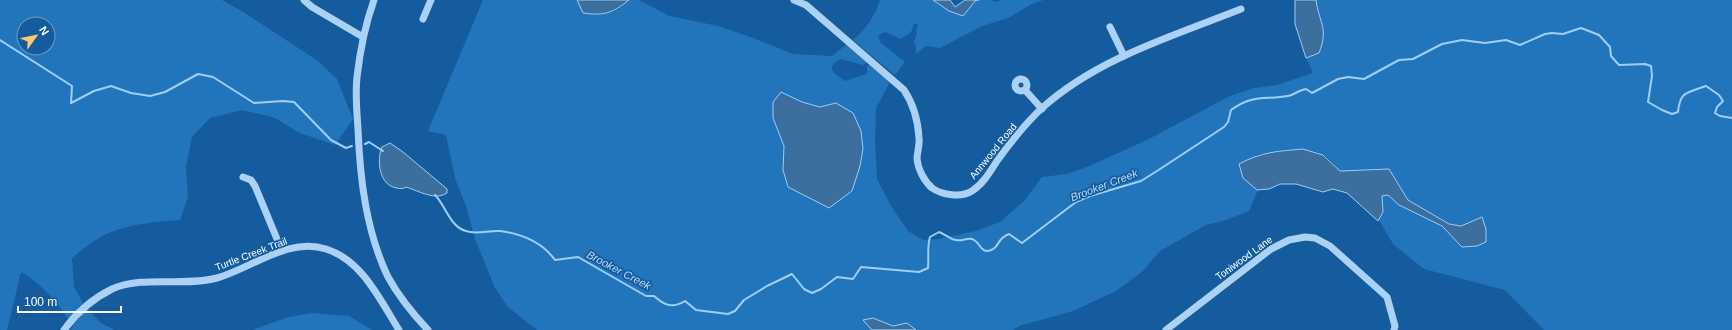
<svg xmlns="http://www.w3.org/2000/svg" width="1732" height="330" font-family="Helvetica,sans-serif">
<rect width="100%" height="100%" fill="#145c9e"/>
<g fill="#2375bb" fill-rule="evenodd">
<path d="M0,0h222l23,13 73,48 19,18 16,40 -18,26 -35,-12 -27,-16 -31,-7 -32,8 -18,19 -6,29 2,31 -8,23c-28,2 -56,4 -81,18 -9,5 -18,13 -27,20l2,29 9,16 -15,16c-9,-16 -31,-39 -47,-47l-14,58h-7zM24,24h24v24h-24z"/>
<path d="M483,0h94l6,13 16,2 18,-5 12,-10h10l30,16 49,10 35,12 40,16 39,2 15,-12 21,18 -5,3 -22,-6c-18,9 -6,15 4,22l22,-7v-7l2,-2v-2l21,19 -14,26 -1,33 2,38 14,27 17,25 15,9 15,-1 38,-8 24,-9 25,-22 17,-23 25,-3 20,-7 60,-27 83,-44 24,-8 23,-3 36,-12 -7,-15 13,-5 -3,-53h416v330h-188l-39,-40 -81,-21 -31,-25 -14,-24 4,-8 -1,-17h6l11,10 43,21 20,21 -1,-21 -12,-2 -41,-24 -19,-31 -49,2c-5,-5 -11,-14 -18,-17 -21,-9 -46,-3 -67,1l2,35h1l-9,21 -23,9 -20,5 -46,26 -17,20 -27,20 -43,20 -54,15 -6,4h-97l-9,-7 -14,3 -20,-8 -9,2 8,10h-335l-29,-23 -13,-19 -20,-49 -9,-33 -11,-28 -9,-43 -18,-4zM773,102h29l18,5 16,-4 27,46 -3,17 -9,25 -22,17 -26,-14 -20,-24 1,-24 -11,-28z"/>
<path d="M880,0h53l16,11 18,-1 9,-10h14l6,2 6,-2h41l-11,4 -24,14 -26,8 -42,22 -14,-2 -10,8v-7l-2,-6 3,-7 -1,-3 2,-7h-4l-3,8 -10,7 -16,-7 -6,3 -1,2 2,5 25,20 -10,13 -42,-35c12,-9 23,-26 27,-40z"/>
<path d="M87,309l14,14 14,7h-44l4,-8z"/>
<path d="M312,313l37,3 23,14h-120l37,-13z"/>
</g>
<g fill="#3d6f9e" stroke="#9ecef6">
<path d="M577,0h52c-16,13 -25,16 -46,13z"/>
<path d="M933,0h17l5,7 10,-7h14h-3l-13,16 -14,-5z"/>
<path d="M1295,0h21c3,23 13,28 3,53l-13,5 -11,-34z"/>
<path d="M781,92l21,10 18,5 16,-4 17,10 8,18 2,18 -3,17 -8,25 -23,17 -41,-21 -5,-17 1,-24 -11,-28v-16z"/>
<path d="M390,143l13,9 44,37v4c-12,8 -28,-2 -41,-6 -3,2 -5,2 -9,1 -17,-2 -21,-26 -15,-41z"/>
<path d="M1303,149l20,6 17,16 49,-2 19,31 41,24 12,2 21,-9 4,12v13l-9,4 -15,1 -20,-21 -43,-21 -11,-10 -6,1 1,16 -5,9 -31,-28 -14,-4 -10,3 -27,-8h-16l-11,5 -12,1 -14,-12 -4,-14c22,-12 39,-13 64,-15z"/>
<path d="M873,318l20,8 14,-3 9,7h-44l-9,-10z"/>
</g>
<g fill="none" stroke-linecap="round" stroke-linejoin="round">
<g stroke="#9ecef6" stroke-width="2">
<path d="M0,40l72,46 -1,17 23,-12 17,-5 20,7 19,3 15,-4 33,-18 15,3 41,26 29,-2 11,1 37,38 15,8 6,-2"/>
<path d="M365,144l4,-2 14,9"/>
<path d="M435,195c11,11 15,32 31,36 10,4 23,-1 34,0 22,3 42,11 55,29l23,-3 68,39h8c10,9 18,13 31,5l11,9 32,4 7,-3 9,-11 23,-14 25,-12 12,15 8,4 9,-4 16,-12 16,2 8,-12 58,5 9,-4c1,-10 -1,-22 2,-31l9,-5c6,2 12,8 17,8 7,2 12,-4 18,0 7,4 7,14 17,10 9,-3 5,-11 18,-16l13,9 54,-41 14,-6 51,-15 16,-10 67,-44 4,-5 3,-12c22,-16 33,-10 57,-14 6,-1 11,-6 18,-7l6,4 26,-14 10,-2 16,2 35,-19 14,-1 29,-15 20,-4 23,3 21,-3 14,5 25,-11 7,-1 11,1 18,-6 18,7 11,12 1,9 8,9 26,-1 6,2 1,10 -4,26 14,8 10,4 6,-2c2,-21 9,-19 28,-26l13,9 4,6 -6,6 -2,6 5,3 12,2"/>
</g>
<g stroke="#abd2f4" stroke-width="7">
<path d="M304,0l8,7 51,30"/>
<path d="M374,0c-9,25 -14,51 -17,77 -2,17 0,35 1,52 2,50 8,102 30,148 11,20 25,37 40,53"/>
<path d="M794,0l12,5 98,85c10,15 14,30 15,48 1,7 -2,14 -2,21 1,10 7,22 15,29 10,7 29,10 40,3 11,-7 18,-19 25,-30 13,-18 29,-38 45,-53 56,-50 131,-72 199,-99"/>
<path d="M423,19l8,-19"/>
<path d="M1110,27l14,29"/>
<circle cx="1021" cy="85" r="6"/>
<path d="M1025,90l17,19"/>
<path d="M243,177l8,3 4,6 27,65"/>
<path d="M64,330c13,-18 28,-31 48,-41 33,-14 71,-2 105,-11 35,-10 71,-41 109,-29 36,11 54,51 73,81"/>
<path d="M1166,330l105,-81 18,-9 16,-3 10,1 15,8 57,51 8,29 -1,4"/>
</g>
</g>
<g text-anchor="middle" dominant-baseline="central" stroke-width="3.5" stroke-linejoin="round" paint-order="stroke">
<g font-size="10" fill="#fff" stroke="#145c9e">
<text transform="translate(993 151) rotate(-51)">Annwood Road</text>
<text transform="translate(251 254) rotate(-21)">Turtle Creek Trail</text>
<text transform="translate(1244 258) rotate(-36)">Toniwood Lane</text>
</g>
<g font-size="11" font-style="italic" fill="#b8dcfa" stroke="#145c9e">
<text transform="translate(1104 185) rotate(-21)">Brooker Creek</text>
<text transform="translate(619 270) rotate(28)">Brooker Creek</text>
</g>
</g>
<g transform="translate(36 36) rotate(57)"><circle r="19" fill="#145c9e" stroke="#729dc5"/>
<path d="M0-3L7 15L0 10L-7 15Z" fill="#ffc96e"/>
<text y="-6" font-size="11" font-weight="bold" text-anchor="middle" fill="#ffffff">N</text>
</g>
<path d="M18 306v6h103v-6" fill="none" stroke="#ffffff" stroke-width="2"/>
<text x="24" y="306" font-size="12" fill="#ffffff" stroke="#145c9e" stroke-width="3" paint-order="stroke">100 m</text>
</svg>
